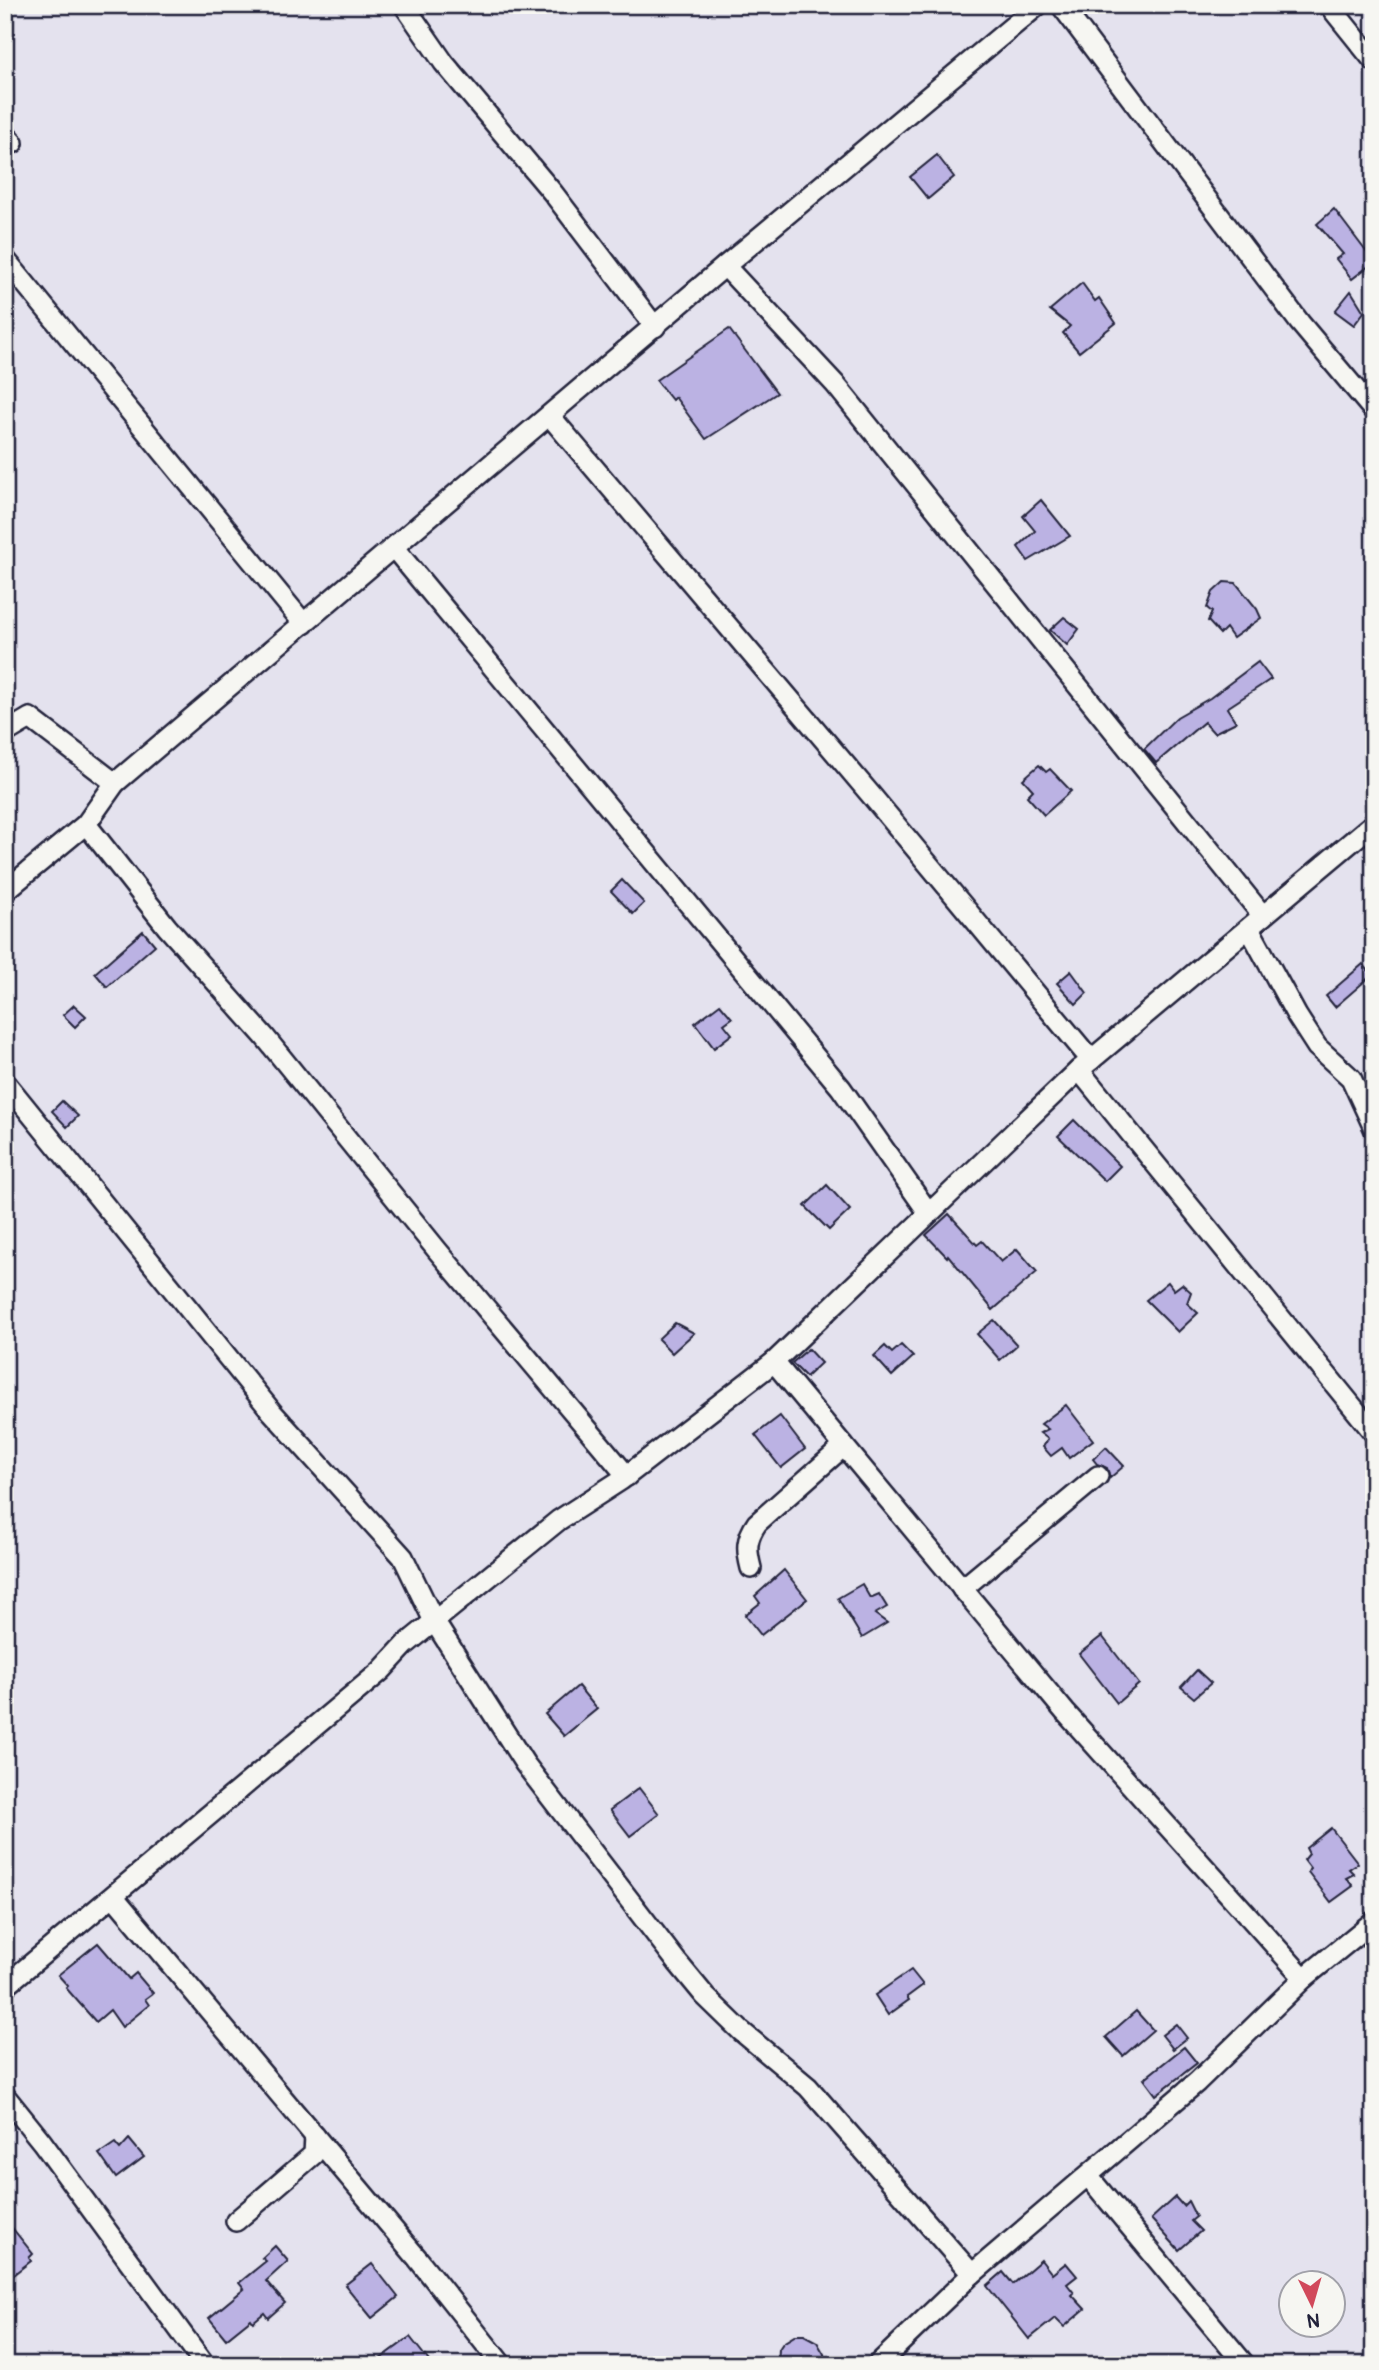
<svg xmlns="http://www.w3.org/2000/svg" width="1379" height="2370" font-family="Pangolin,sans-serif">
<rect width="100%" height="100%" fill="#e4e2ee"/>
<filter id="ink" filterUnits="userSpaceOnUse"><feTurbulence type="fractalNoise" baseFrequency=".0143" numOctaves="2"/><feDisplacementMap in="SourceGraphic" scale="14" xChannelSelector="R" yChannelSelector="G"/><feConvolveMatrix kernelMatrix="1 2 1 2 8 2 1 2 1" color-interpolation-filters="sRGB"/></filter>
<g filter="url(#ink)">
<g fill="#bbb2e3" stroke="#22223b" stroke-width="2">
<path d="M937,155l17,22 -26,22 -18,-22z"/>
<path d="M1334,209l40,53 -22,17 -16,-20 7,-5 -26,-30z"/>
<path d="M1082,283l13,18 4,-3 17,25 -37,29 -16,-19 7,-7 -20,-16z"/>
<path d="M1351,291l13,21 -10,13 -19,-14z"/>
<path d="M729,329l48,64 -71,46 -31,-42 -3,3 -16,-20z"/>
<path d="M1041,500l29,36 -42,25 -10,-14 17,-16 -12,-15z"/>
<path d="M1224,582l12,1 21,26 4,9 -28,20 -7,-10 -6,6 -12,-13 4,-9 -5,-4 6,-16z"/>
<path d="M1064,617l15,12 -12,16 -17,-15z"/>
<path d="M1258,662l13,17 -44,29 9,14 -22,11 -10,-11 -48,41 -12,-14 33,-32 33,-19z"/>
<path d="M1039,765l7,7 4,-3 21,22 -27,24 -17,-19 6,-6 -10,-11z"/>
<path d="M622,880l22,23 -11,11 -22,-23z"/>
<path d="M143,931l12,14 -48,42 -12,-14z"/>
<path d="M1363,964l9,11 -37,32 -9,-11z"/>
<path d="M1071,971l16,22 -11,11 -19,-21z"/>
<path d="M720,1004l12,14 -8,6 8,10 -18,14 -19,-25z"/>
<path d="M74,1005l12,11 -11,11 -12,-12z"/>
<path d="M62,1101l16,15 -11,11 -15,-16z"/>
<path d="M1074,1120l46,46 -15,15 -47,-45z"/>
<path d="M827,1185l23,25 -21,20 -24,-24z"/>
<path d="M949,1214l28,31 5,-4 19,21 16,-13 20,23 -44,38 -45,-55 -1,2 -21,-22z"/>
<path d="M1168,1282l6,8 8,-6 9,8 -4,11 11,10 -20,19 -32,-32z"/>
<path d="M994,1320l23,25 -17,15 -23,-26z"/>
<path d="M675,1323l19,10 -22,20 -14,-14z"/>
<path d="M901,1345l12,12 -21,19 -18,-20 11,-10 7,7z"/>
<path d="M808,1349l13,14 -15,14 -14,-14z"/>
<path d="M1066,1405l27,35 -24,18 -7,-10 -11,8 -8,-9 5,-8 -8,-6 8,-4 -7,-5z"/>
<path d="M780,1416l25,33 -24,19 -26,-33z"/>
<path d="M1106,1447l18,19 -14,12 -3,-10 -10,-4 -4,-5z"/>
<path d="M784,1570l23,29 -46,36 -16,-20 15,-12 -5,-7z"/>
<path d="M862,1584l8,14 9,-4 8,13 -12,7 12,9 -25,15 -24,-40z"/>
<path d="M1102,1636l37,48 -22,19 -38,-49z"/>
<path d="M1197,1670l14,13 -17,15 -13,-11z"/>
<path d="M578,1686l19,23 -33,27 -19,-22z"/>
<path d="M639,1788l20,26 -29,22 -20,-26z"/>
<path d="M1331,1828l27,35 -9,6 5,5 -8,4 7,8 -22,16 -23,-30 2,-4 -6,-8 5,-6 -3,-6z"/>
<path d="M98,1943l31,36 7,-6 17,20 -8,6 4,6 -27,22 -12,-17 -14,12 -30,-34 2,-2 -10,-11z"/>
<path d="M911,1970l12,15 -16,12 2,3 -21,15 -13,-20z"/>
<path d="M1136,2011l17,19 -30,26 -17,-19z"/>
<path d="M1176,2024l11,14 -14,11 -11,-14z"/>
<path d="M1184,2047l13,16 -41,32 -12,-16z"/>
<path d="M129,2139l15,18 -28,21 -17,-24 16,-11 5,6z"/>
<path d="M1175,2197l8,9 5,-5 8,16 -5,4 10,10 -22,19 -28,-31z"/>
<path d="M5,2219l28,35 -4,4 2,3 -26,20z"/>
<path d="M275,2246l13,15 -22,20 19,22 -17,15 -4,-5 -11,9 -2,-3 -25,20 -17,-21 35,-29 -5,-6 27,-22 -4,-3z"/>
<path d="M1041,2260l11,14 14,-11 11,13 -10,8 7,9 -2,2 13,14 -21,18 -9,-9 -26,21 -42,-53 16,-14 10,12z"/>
<path d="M372,2264l26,33 -26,21 -27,-33z"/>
<path d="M796,2335h8l13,7 7,12v11h-46l1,-16 4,-6z"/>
<path d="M410,2337l22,28h-60z"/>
</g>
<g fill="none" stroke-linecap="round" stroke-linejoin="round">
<g stroke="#22223b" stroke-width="24">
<g id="street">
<path d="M404,5l40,58 109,130 102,134"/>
<path d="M1061,5l239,318 74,88"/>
<path d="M1329,5l45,56"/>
<path d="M5,134l8,9"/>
<path d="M5,259l299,365"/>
<path d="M725,266l110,118 428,532"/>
<path d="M550,416l321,379 220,265"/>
<path d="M394,548l447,540 87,124"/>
<path d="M5,733l25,-15 85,65"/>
<path d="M86,824l81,103 97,109 173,214 190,226"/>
<path d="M5,891l81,-67 29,-41 610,-517 313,-261"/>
<path d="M1249,928l48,88 20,31 34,31 23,50"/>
<path d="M1079,1070l295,363"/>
<path d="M5,1082l267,330 131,145 31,64 91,143 152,198 28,34 36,35 67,56 164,187"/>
<path d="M774,1362l291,350 239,266"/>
<path d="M751,1568c-5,-19 -5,-29 6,-45l87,-77"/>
<path d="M962,1589l136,-113"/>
<path d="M114,1897l304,362 84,106"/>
<path d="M5,1986l376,-315 24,-26 154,-125 62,-40 153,-118 305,-292 295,-247"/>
<path d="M5,2096l37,46 163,223"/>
<path d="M1088,2176l157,189"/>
<path d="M236,2221l78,-67 1,-18"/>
<path d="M877,2365l95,-91 225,-192 107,-104 70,-57"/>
</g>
</g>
<use href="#street" stroke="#f6f6f2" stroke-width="19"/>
</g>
</g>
<rect width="1379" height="2370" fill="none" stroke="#f6f6f2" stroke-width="28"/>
<rect x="14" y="14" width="1351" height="2342" fill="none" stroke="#22223b" stroke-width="2.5" filter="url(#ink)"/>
<g transform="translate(1312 2304) rotate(175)"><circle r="33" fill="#f6f6f2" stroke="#a1a1a9" stroke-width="2"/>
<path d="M0-5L12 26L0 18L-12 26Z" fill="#d1495b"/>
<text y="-10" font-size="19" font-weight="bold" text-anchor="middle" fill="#22223b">N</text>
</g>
</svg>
